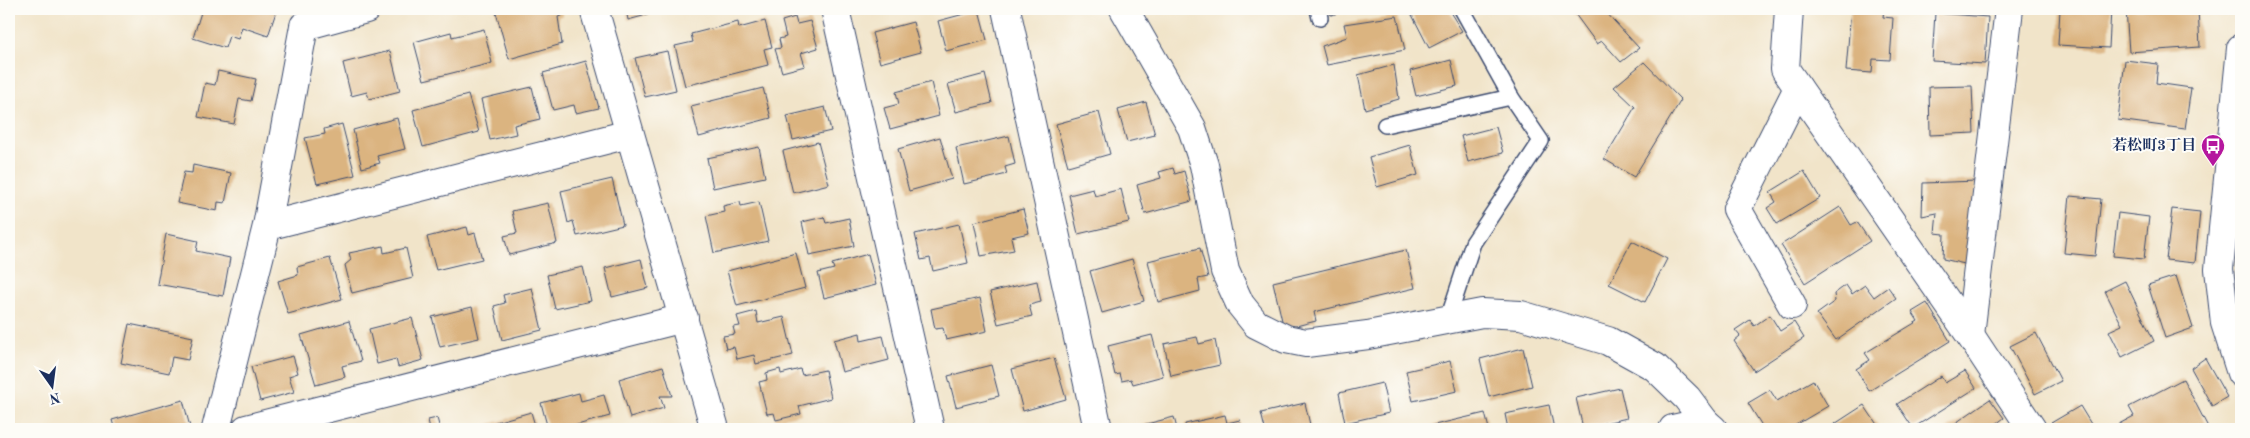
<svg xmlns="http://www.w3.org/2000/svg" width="2250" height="438" font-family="'Old Standard TT','Noto Serif JP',serif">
<rect width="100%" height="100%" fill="#fdfcf7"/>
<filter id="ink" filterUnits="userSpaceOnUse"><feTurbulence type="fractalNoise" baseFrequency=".02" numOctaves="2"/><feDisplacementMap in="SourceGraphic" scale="10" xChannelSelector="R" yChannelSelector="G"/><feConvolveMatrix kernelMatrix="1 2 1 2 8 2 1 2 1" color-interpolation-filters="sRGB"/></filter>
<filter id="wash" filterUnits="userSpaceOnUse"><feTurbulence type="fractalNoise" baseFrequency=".0096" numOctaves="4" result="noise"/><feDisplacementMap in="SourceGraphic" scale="20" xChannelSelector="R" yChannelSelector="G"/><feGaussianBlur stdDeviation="1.12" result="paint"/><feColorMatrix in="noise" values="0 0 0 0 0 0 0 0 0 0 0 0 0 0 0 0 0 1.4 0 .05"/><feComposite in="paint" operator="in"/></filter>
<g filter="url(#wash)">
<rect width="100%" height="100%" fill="#f1e4c9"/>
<g id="blocks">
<g fill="#dbb480">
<path d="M202,9h75l-9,27 -26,-9 -4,12 -9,-3 -4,12 -32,-10z"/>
<path d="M495,9h66l2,6 -5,2 4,27 -53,15z"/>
<path d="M626,9h43l-41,11z"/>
<path d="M1329,9h25l-23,6z"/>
<path d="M1409,9h39l14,22 -33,17z"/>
<path d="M1574,9h29l36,39 -18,14 -19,-21 -5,3 -25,-34z"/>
<path d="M1851,9h33l-1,8 10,1 -3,42 -17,-1 -1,14 -26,-2z"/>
<path d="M2060,9h51l-2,39 -51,-3z"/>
<path d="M2126,9h72l2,38 -71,5z"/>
<path d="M979,10l8,30 -41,11 -8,-30z"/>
<path d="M1935,13l53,4 -3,47 -53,-3z"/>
<path d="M1397,16l8,34 -78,15 -5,-19 25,-9 -3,-13z"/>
<path d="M795,17l2,7 13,-3 8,27 -17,5 4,13 -23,6 -7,-23 6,-1 -2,-9 7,-2 -4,-16z"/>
<path d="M765,21l7,26 -8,2 4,16 -83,21 -10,-40 18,-4 -2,-8 47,-12 1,6z"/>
<path d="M913,22l8,30 -41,11 -8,-30z"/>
<path d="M484,29l8,34 -68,17 -10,-38 37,-10 1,5z"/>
<path d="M390,51l10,40 -31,8 -2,-7 -16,4 -8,-33z"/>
<path d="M667,51l9,39 -31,7 -10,-39z"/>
<path d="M1451,60l6,26 -41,10 -6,-25z"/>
<path d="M2125,60l33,4 -2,19 35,5 -6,41 -67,-9z"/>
<path d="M586,61l13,47 -23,5 -2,-8 -21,5 -10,-37z"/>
<path d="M1644,62l37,38 -47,77 -30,-18 31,-52 -21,-20z"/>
<path d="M1394,65l5,34 -34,10 -7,-34z"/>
<path d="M218,71l38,8 -5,22 -12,-2 -5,25 -36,-7 7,-34 10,2z"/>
<path d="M985,74l7,29 -36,9 -8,-28z"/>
<path d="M931,82l8,34 -49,13 -6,-21 15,-4 -3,-12z"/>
<path d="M1972,86l2,47 -44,2 -1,-48z"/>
<path d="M532,87l8,32 -26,6 2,9 -26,6 -9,-41z"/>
<path d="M763,88l8,30 -72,19 -8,-31z"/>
<path d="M468,95l11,37 -56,15 -10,-37z"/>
<path d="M1146,102l9,33 -28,7 -9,-32z"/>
<path d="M825,107l6,24 -38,9 -6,-24z"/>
<path d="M1099,112l11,42 -42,12 -12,-42z"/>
<path d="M397,118l8,31 -28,7 3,7 -18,5 -9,-38z"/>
<path d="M342,124l13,51 -38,9 -12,-46 20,-4 -1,-5z"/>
<path d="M1496,127l7,26 -35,9 -7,-26z"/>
<path d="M1009,136l6,28 -10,3 2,7 -43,10 -8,-36z"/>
<path d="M940,137l12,42 -43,12 -11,-42z"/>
<path d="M818,142l11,42 -36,9 -10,-42z"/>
<path d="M1410,145l8,30 -41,12 -8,-30z"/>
<path d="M759,147l6,30 -52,11 -6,-30z"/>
<path d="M193,165l38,8 -6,30 -7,-1 -1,9 -40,-8 7,-31 8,1z"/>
<path d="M1173,168l2,6 9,-3 8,30 -47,13 -8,-29 24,-7 -2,-6z"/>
<path d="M1804,171l16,27 -43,26 -10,-16 9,-6 -6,-10z"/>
<path d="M612,179l11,46 -46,11 -4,-15 -5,2 -7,-32z"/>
<path d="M1977,181l-8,84 -26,-6 1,-25 -9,-1 2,-20 -15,3 1,-33z"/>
<path d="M1093,189l2,7 26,-7 8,33 -51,12 -9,-39z"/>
<path d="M2070,196l31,3 -6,57 -31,-3z"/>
<path d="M740,202l1,4 18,-4 9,39 -54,12 -8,-37 18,-4 -1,-6z"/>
<path d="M548,203l9,40 -48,12 -5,-19 13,-3 -5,-22z"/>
<path d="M1840,207l11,18 6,-3 13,19 -65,42 -24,-38z"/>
<path d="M1023,209l6,24 -18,4 3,13 -33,6 -7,-34z"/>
<path d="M2172,209l28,3 -5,51 -29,-3z"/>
<path d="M2118,213l31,4 -5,42 -31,-3z"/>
<path d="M824,217l2,6 23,-5 5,28 -45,9 -7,-33z"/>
<path d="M959,224l9,39 -35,8 -3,-13 -9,2 -6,-26z"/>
<path d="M467,227l2,8 6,-2 7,26 -46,11 -9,-33z"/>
<path d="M166,234l32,7 -2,10 34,7 -7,38 -66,-12z"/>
<path d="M1632,241l35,18 -22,43 -36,-18z"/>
<path d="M383,246l1,7 22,-5 7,30 -61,15 -7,-28 6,-5 -2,-7z"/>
<path d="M1200,248l8,29 -10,2 2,12 -42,11 -10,-41z"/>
<path d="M1406,250l9,38 -101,24 2,9 -32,8 -11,-47z"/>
<path d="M796,253l9,35 -68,18 -10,-35z"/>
<path d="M868,254l8,31 -52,13 -6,-25 16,-4 -2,-5z"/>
<path d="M330,258l12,41 -54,15 -10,-33 20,-6 -1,-8z"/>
<path d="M641,259l7,29 -36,9 -7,-29z"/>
<path d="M1132,259l12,42 -42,12 -12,-42z"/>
<path d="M583,267l8,34 -36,8 -8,-34z"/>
<path d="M2176,276l17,52 -28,10 -17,-53z"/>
<path d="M1037,281l4,21 -12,3 3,11 -34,8 -8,-32z"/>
<path d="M2125,281l29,60 -32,16 -13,-26 13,-6 -17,-34z"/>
<path d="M1846,285l6,9 13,-9 9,12 14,-10 8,11 -60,42 -19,-26 18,-13 -1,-7z"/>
<path d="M532,288l10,42 -40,10 -8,-34 11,-3 -2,-8z"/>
<path d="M980,298l7,33 -41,9 -3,-12 -8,1 -4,-20z"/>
<path d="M1927,303l23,38 -81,50 -13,-22 14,-9 -5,-7 53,-32 -6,-9z"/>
<path d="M472,307l7,31 -39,9 -8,-30z"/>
<path d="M756,311l2,12 26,-6 9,38 -37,9 -2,-9 -17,4 -3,-12 -8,2 -3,-13 12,-2 -2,-7 7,-1 -3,-10z"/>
<path d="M1770,315l10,16 14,-9 10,16 -50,33 -20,-30 6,-5 -5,-6 15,-10 4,6z"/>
<path d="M412,318l11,42 -25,7 -2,-8 -19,5 -8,-35z"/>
<path d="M349,321l12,40 -19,5 3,11 -29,8 -15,-50z"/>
<path d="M129,324l64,13 -5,23 -16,-3 -3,16 -48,-10z"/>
<path d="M860,333l1,8 22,-5 6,24 -47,12 -8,-32z"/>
<path d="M2036,333l25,48 -26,13 -25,-48z"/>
<path d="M1152,335l11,41 -30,8 -2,-5 -9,2 -2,-7 -5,1 -7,-29z"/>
<path d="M1197,337l2,7 16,-4 5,25 -49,11 -7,-32z"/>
<path d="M1523,348l9,38 -43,11 -9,-38z"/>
<path d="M293,356l5,17 -9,3 5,16 -34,9 -9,-34z"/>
<path d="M1054,358l12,41 -43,12 -11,-42z"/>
<path d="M2205,358l22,39 -15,9 -21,-38z"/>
<path d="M1450,361l7,30 -44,10 -7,-30z"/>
<path d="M991,365l8,31 -43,11 -8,-31z"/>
<path d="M663,366l9,30h-12l4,12 -34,10 -11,-39z"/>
<path d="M780,369l1,5 19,-5 2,6 23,-5 6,28 -32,8 2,8 -25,6 -2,-7 -7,1 -8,-32 8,-2 -1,-7z"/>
<path d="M1965,371l11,17 -63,40 -16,-24 44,-28 4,7z"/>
<path d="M2183,379l26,50h-90l-2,-4 17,-9 -5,-9z"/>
<path d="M1813,380l15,26 -39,23h-25l-16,-26 22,-13 7,11z"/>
<path d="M1382,383l7,30 -44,10 -6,-30z"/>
<path d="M1620,388l7,30 -44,10 -7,-30z"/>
<path d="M579,393l2,8 23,-6 6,21 -44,12 1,1h-19l-7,-26z"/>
<path d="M1990,399l14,19 -8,6 4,5h-53z"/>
<path d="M183,400l7,27 -6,2h-75l5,-2 -2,-7z"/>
<path d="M1305,403l6,26h-46l-4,-16z"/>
<path d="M1549,405l5,24h-46l-3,-15z"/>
<path d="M1864,405l16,24h-53z"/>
<path d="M2080,406l14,23h-39l-4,-6z"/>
<path d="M531,412l5,17h-60l-1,-1z"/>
<path d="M1485,413l4,16h-59v-3z"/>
<path d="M1225,415l2,8 13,-3 2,9h-56l-1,-5z"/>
<path d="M1174,417l3,12h-50z"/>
<path d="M437,418l3,11h-10l-2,-9z"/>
</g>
</g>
</g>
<g filter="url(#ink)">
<use href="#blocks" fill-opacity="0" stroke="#3b4a6e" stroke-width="1"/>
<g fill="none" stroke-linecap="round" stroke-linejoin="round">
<g stroke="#3b4a6e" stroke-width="18">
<g id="lane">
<path d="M1318,9l2,9"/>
<path d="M1385,125l126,-28"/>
<path d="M1448,319l25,-76 68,-102 -30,-44 -49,-88"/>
</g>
</g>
<g stroke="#3b4a6e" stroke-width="30">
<g id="street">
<path d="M594,9l121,420"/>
<path d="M835,9l95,420"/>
<path d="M1006,9l92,420"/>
<path d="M1124,9l68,119 12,37 21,106 15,33 16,20 30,15 20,4 62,-8 114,-22 39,2 87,26 47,26 32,31 18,24 8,7"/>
<path d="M1789,9l-4,60 185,266 62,94"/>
<path d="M2241,48l-22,221 6,54 16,50"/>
<path d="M267,226l362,-92"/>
<path d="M1792,305l-55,-96 61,-121"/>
<path d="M1970,335l39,-326"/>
<path d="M216,429l51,-203 37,-200 62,-17"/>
<path d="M246,429l438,-111"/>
<path d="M1673,429l32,-7"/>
</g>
</g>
<use href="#lane" stroke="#fff" stroke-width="15"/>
<use href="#street" stroke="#fff" stroke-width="28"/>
</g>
</g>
<defs>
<g id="bus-pin" transform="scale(1.25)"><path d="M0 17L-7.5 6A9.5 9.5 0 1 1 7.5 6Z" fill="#b5179e" stroke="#fdfcf7"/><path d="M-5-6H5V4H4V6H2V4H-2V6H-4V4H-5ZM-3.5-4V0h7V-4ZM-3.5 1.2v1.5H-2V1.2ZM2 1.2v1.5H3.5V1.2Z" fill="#fff"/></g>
</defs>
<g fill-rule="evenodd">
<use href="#bus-pin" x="2213" y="146"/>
</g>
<g text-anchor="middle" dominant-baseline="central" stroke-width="4" stroke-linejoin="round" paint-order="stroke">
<g font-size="15" font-weight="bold" fill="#1b2f5e" stroke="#fdfcf7" text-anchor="end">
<text x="2196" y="146">若松町3丁目</text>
</g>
</g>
<rect width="2250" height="438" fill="none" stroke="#fdfcf7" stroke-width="30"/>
<g transform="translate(52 386) rotate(166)" stroke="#fdfcf7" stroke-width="4" paint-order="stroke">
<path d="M0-4L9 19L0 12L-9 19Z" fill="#1b2f5e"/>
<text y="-8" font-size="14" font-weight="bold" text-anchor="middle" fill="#1b2f5e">N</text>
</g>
</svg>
